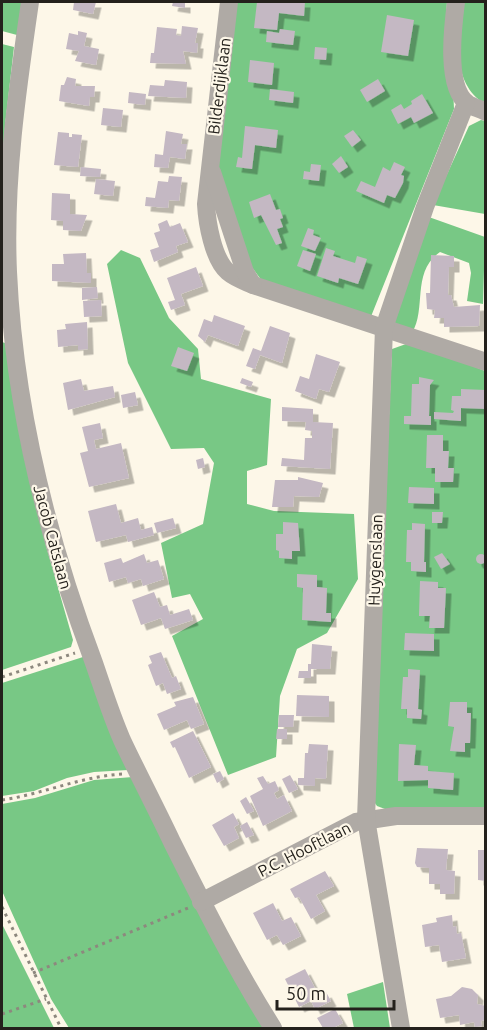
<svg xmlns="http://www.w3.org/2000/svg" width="487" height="1030" font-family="Ubuntu,sans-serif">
<defs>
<filter id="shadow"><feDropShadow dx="5.5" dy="5.5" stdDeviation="0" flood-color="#0004"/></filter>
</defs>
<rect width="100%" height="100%" fill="#fdf7e8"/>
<g fill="#78c885">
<path d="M2,2h21l-6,33 -15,-4z"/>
<path d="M233,2h214l-3,50 9,35 1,22 -84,210 -108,-38 -11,-15 -31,-83 -4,-41z"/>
<path d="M462,2h23v102c-35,-22 -26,-67 -23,-102z"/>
<path d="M2,44l12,3 -9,79 -3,89z"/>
<path d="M481,120l4,1v93l-52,-9 36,-79z"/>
<path d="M426,216l59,21 -2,67 -16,-3 4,-28 -2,-10 -29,-11c-29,20 -13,56 -28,81l-23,-8z"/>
<path d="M121,250l19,8 29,60 29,31 3,30 70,20 -4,66 -20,6v33l27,7 80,3 4,65 -31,54 -30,16 -17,47 -4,61 -48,18 -56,-139 31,-17 -13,-25 -18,4 -11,-55 42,-19 11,-61 -10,-15 -33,1 -43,-86 -21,-99z"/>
<path d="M2,342l3,1 41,203 27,94 -2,7 -69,23z"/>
<path d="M406,344l30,7 49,20v438h-100l-8,-3 -5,-7 20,-450z"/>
<path d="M83,657l45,113 -34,2 -27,6 -33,13 -32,5v-113z"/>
<path d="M133,777l131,251h-195l-18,-29 -49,-108v-87l33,-6 59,-18z"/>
<path d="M2,924l52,104h-52z"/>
<path d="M383,982l7,46h-36l-7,-34z"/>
</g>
<g fill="#c4b8c3" filter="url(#shadow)">
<path d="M74,2h22l-3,12 -20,-4z"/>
<path d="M173,2h12v6l-13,-2z"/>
<path d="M257,2h48l-1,14 -25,-3 -2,17 -23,-2z"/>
<path d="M387,15l27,5 -6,36 -27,-4z"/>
<path d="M182,26l16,2 -3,15h3l-1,10 -14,-2 3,13 -36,-1 1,-10h3l3,-26 20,2 -1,6 5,1z"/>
<path d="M280,29l15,2 -2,14 -27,-3 1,-11 12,2z"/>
<path d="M78,31l9,2 -3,13 15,3 -3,16 -21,-4 4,-10 -13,-2 3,-16 9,2z"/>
<path d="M315,47l12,1 -1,12 -12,-1z"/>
<path d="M250,60l24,3 -2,22 -24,-3z"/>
<path d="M67,77l9,2 -1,7h20l-1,11h-4l-1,9 -30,-5 2,-16h3z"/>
<path d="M378,79l7,12 -18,11 -7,-12z"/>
<path d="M165,80l22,2 -1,16 -38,-2 2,-11 14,1z"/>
<path d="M270,89l24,3 -1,11 -24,-3z"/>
<path d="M129,92l17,2 -1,11 -17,-2z"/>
<path d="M422,94l11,19 -19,10 -3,-6 -13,7 -7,-14 10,-6 3,5 8,-5 -1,-3z"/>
<path d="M103,108l20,2 -2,17 -20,-2z"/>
<path d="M245,126l33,4 -2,18 -21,-3 -3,24 -16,-2 2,-10 4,1z"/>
<path d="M353,130l8,10 -9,7 -8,-11z"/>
<path d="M166,131l17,3 -2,10h6l-2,15 -15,-2 -2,11 -14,-1 1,-13 8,1z"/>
<path d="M58,132l11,1v4h3v-3l10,1 -4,32 -24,-2z"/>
<path d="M341,156l7,11 -9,6 -7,-9z"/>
<path d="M394,162l11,5 -4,8 3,1 -1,7 -8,15 -8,-3 -3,8 -28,-12 5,-10 14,6 8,-20 7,4z"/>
<path d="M311,164l10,1 -2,16 -16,-2 1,-8 6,1z"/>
<path d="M81,167l20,2 -1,8 -20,-1z"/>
<path d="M169,176l13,1 -3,24 -10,-1 -1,8 -23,-2 1,-9 9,1 3,-17 10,1z"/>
<path d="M96,179l19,2 -2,15 -19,-2z"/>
<path d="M52,193l18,1v20l17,1 -6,16 -18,-1v-9l-12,-1z"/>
<path d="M270,194l6,16 4,-1 3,9 -3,1 3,8 -6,2 5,14 -6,2 -15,-30 -7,3 -5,-16z"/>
<path d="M167,220l3,7 10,-4 8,19 -12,4 2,6 -24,10 -4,-12 9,-3 -5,-14 6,-2 -2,-7z"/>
<path d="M308,228l6,2 -1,5 8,3 -6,13 -14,-5z"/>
<path d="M326,248l9,3 -2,5 22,7 2,-7 10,3 -9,25 -19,-6 -1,5 -21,-7z"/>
<path d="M303,250l13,4 -6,17 -13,-5z"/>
<path d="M86,253l1,20h4v10l-39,-2v-17h12l-1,-10z"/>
<path d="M431,255l23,1v11h-5l-1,28h3l3,12 26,-2 -1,21 -35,1v-9h-10l1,-8 -8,-1 -1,-16h4z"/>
<path d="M196,267l7,19 -22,8 4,11 -14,5 -3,-8 7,-2 -8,-22z"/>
<path d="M97,287l1,11 -16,2v-12z"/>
<path d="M101,300l1,16 -18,1 -1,-16z"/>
<path d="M214,315l31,11 -7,20 -30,-11 -3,7 -7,-6 6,-17 8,3z"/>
<path d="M87,322l1,27 -10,1v-5l-20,2 -1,-17 9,-1 -1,-5z"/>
<path d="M270,326l20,7 -8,30 -22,-8 -5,14 -9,-3 7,-18 8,3z"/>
<path d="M178,347l16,6 -7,18 -16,-5z"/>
<path d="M316,354l24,8 -11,30 -10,-3 -3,10 -21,-8 5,-15 9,3z"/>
<path d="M419,377l15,3 -4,5 -1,31h2v9l-27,-1v-8h7l1,-32h7z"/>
<path d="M242,378l11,4 -2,5 -11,-4z"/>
<path d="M81,379l3,12 29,-5 2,11 -47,13 -5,-27z"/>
<path d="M461,389l25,1v19l-25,-1v13l-27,-2v-7l19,1 1,-2 -3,-1 1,-14h9z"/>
<path d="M135,392l3,13 -15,3 -2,-13z"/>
<path d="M282,407l31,2v13l20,1 -3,46 -49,-3 1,-8 22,2 1,-22h7v-7l-7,-1 1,-8 -24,-1z"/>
<path d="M100,423l3,15 -9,2 2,9 25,-6 8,35 -40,9 -9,-34 8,-2 -6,-24z"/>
<path d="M427,435h16v16h6l-1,17h6l-1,14h-18v-14h-9z"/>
<path d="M203,458l2,9 -7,2 -2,-9z"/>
<path d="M298,477l25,6 -4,14 -25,-1 -1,11h-21l3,-27h23z"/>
<path d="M409,487l25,1v16l-26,-1z"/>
<path d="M116,504l5,19 17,-5 3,12 11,-3 2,8 -26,7 -2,-7 -30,7 -8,-31z"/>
<path d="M432,512h11l-1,11h-10z"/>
<path d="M173,518l3,10 -19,5 -3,-10z"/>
<path d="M283,522l15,1 2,28h-8v8l-13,-1v-7l-3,-1v-16h7z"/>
<path d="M412,523l13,1 -1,38h2v10l-15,-1v-9h-5l1,-32h5z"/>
<path d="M442,553l8,11 -9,5 -7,-12z"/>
<circle cx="481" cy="559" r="5"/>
<path d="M144,554l3,9 11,-3 6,19 -21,7 -2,-7 -13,4 -2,-6 -17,5 -5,-19 17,-5 2,5z"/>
<path d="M297,574l20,1v12l10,1 -1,25h5v9l-29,-2 1,-32 -6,-1z"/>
<path d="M420,581l18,1v6h8l-2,40h-15l1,-12h-11z"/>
<path d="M154,592l6,15 7,-2 3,10 19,-6 4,11 -28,9 -4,-11 -20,7 -9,-25z"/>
<path d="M405,633l29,1v17l-30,-1z"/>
<path d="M312,644l20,2 -2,23h-19v9h-13l1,-7h9v-7h3z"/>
<path d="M161,652l11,26 4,-2 5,13 -14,5 -4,-11 -7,3 -8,-21 4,-2 -3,-7z"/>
<path d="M408,669l12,1 -2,39 4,1 -1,9 -14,-1v-9h-6l2,-32h5z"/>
<path d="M297,695l32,1v21l-33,-1z"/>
<path d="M193,697l11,27 -13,5 -4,-9 -23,10 -7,-16 19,-8 -2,-4z"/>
<path d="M450,702h17v11h4l-1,30h-5v9l-15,-1 4,-24 -6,-1z"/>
<path d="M279,715h15l-1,12h-15z"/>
<path d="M277,729h10v10h-11z"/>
<path d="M193,731l18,36 -22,11 -14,-31 -2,1 -3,-6z"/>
<path d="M309,744l19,1 -2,34 -11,-1v8l-17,-1v-7h6l1,-25h3z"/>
<path d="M399,744l17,1 -2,20 14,1v5l26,2 -1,17 -25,-2v-8l-30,1z"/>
<path d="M220,771l4,8 -7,4 -4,-9z"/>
<path d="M290,775l8,14 -9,4 -7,-14z"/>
<path d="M263,776l5,8 7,-3 4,9 -5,3 3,6 7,-4 8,16 -29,15 -13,-30 13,-7 -6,-11z"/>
<path d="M246,797l8,14 -7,3 -7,-13z"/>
<path d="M233,813l6,11 -5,3 5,11 -15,8 -12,-21z"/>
<path d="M247,822l7,13 -8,3 -6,-12z"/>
<path d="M417,848l31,1 -2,21 9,1 -1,23h-14v-10h-11v-16l-12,-1 -2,-4z"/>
<path d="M478,850h8v31l-8,-1z"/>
<path d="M325,871l9,15 -18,9 9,16 -14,8 -12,-22 -4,1 -5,-9z"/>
<path d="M273,903l9,18 9,-4 10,19 -18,9 -6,-10 -10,5 -14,-27z"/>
<path d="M452,915l1,12 3,-1 1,8 4,-1 5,25 -24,4 -3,-17 -14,2 -3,-22 15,-3 -1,-4z"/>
<path d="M305,969l14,27 7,-4 5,9 -16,8 -4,-8 -12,6 -14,-28z"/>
<path d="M462,987l10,2 6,6 -1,9 9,2v14l-5,1 1,5 -7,1 -1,-5 -14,3 -1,-10 -19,3 -4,-19 15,-3z"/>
<path d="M335,1009l8,14 -10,5h-10l-6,-10z"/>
</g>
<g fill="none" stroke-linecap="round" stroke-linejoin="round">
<g stroke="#8d887e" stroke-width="3" stroke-dasharray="3 4.5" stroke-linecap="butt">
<path d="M2,677l73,-24"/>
<path d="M2,800c41,-6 77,-23 120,-26"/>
<path d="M2,907l59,121"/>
<path d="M33,973l155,-65"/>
<path d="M2,1014l44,-15"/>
</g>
<g stroke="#afaaa5" stroke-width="18">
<path d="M30,2c-13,89 -26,179 -22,270 6,134 39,266 86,391 9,26 17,52 28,77 16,34 34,68 50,102 32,64 63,126 101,186"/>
<path d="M229,2l-23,202c1,19 7,55 22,68 7,6 16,9 25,13l233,77"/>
<path d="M456,2c-3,23 -11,86 12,102 5,3 12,5 18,8"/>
<path d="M212,172l33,100 8,13"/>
<path d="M201,902l155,-80 40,-6h90"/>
<path d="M401,1028l-35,-209 18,-491 41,-121 41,-104"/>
</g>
</g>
<g text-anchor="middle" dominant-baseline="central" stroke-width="4.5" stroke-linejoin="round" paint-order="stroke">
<g font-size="16" fill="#24211c" stroke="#fdf7e8">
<text transform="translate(219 86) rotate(-83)">Bilderdijklaan</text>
<text transform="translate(53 537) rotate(75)">Jacob Catslaan</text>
<text transform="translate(375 560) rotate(-88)">Huygenslaan</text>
<text transform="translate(304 849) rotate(-27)">P.C. Hooftlaan</text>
</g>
</g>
<rect width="487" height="1030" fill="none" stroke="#24211c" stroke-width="6"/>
<path d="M277 1000v9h117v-9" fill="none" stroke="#24211c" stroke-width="3"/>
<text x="286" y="1000" font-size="18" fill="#24211c" stroke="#fdf7e8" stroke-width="4.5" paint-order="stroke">50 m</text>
</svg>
